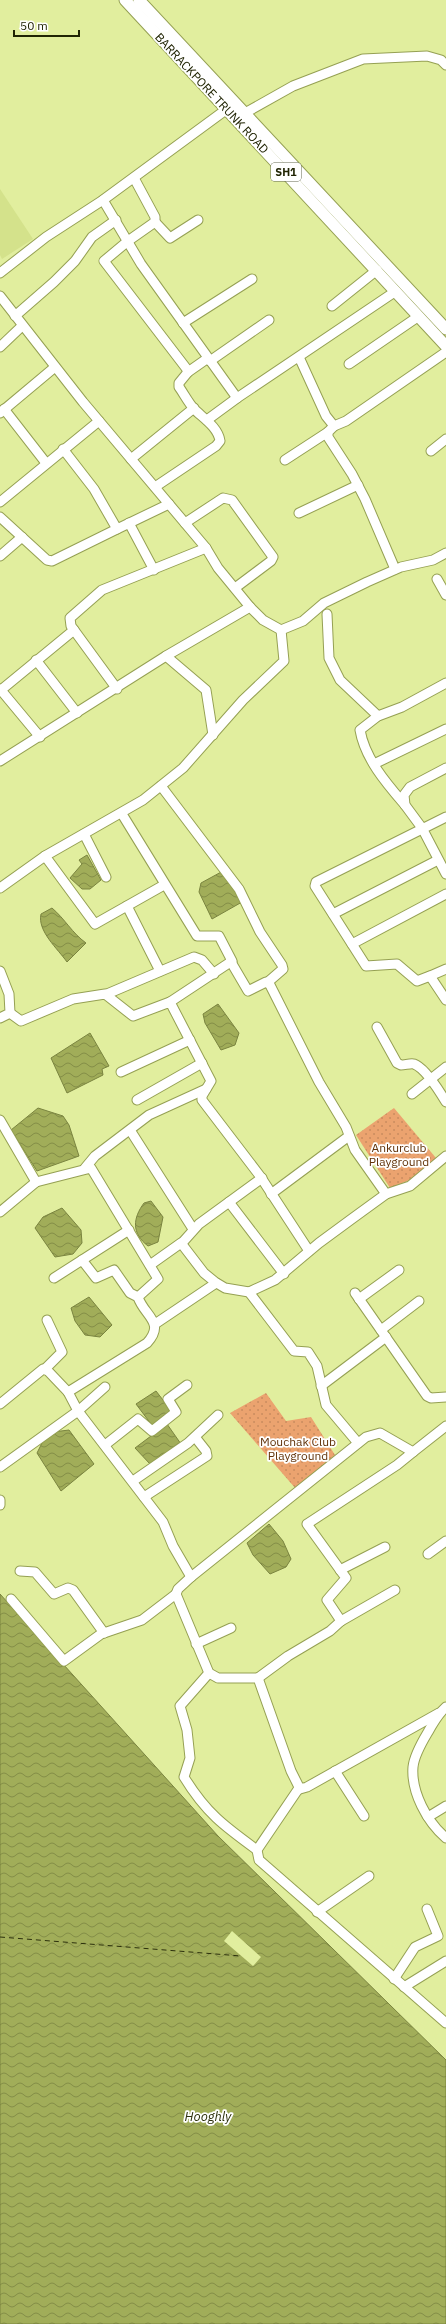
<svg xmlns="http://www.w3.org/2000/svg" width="446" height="2324" font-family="'IBM Plex Sans',sans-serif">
<defs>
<pattern id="grass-dots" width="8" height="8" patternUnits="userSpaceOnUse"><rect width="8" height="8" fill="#eba36f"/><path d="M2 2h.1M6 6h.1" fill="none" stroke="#c98c5e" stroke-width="1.8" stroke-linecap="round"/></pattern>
<pattern id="water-waves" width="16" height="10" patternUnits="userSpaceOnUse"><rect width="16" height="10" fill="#a1ad59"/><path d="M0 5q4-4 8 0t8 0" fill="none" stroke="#838d47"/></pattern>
</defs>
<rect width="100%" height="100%" fill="#e1ee9e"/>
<path fill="#d4e28b" d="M0,189l33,50 -31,20 -2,-4z"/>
<g fill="url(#grass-dots)">
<path d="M394,1108l42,50 -19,19 -27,11 -34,-53z"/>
<path d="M266,1393l20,28 25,-4 24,38 -39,34 -66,-76z"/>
</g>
<g fill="url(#water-waves)" stroke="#7a843f">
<path d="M87,855l14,25 -11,9h-8l-12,-11 12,-14 -3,-4z"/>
<path d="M223,871l19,31 -30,17 -13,-27 2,-9z"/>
<path d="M52,908c13,11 20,25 34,35l-19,19c-9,-13 -30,-31 -26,-48z"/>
<path d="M218,1004l21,29 -4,12 -14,5 -16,-27 -2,-9z"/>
<path d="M90,1033l19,33 -7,3 1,6 -36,18 -16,-35z"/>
<path d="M38,1108l25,8 6,9 10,31 -42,15 -26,-41z"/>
<path d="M151,1201l12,16 -5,25 -10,4c-17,-13 -15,-28 -4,-43z"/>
<path d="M62,1208l19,22 1,13 -9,11 -18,3 -20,-29 8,-11z"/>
<path d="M89,1297l23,28 -12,12 -15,-2 -10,-14 -4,-13z"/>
<path d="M156,1391l17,22 -19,15 -18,-24z"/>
<path d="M167,1424l14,20 -31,20 -15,-16z"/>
<path d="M69,1430l25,34 -33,27 -24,-38 6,-12 10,-9z"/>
<path d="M269,1524l14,17 8,18 -5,8 -16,7 -17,-19 -6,-12z"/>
<path d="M0,1594l218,242 228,224v264h-446z"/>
</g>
<path fill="#e1ee9e" d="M232,1931l29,26 -8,9 -29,-25z"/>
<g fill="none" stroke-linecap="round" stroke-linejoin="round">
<path stroke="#2c300c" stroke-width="1" stroke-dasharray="5 4" stroke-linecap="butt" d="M0,1937l241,19"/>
<g stroke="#95a053" stroke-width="11">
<g id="minor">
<path d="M245,113l48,-27 70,-27 64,-3 14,4 5,5"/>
<path d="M134,178l21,39v5l-27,19 -24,20 82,107 2,4 -9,11v4c5,7 9,15 15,22 9,9 24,18 26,32l-4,5 -61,41"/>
<path d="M103,200l38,64 96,134 159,-107"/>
<path d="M155,222l15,16 28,-18"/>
<path d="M0,273l46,-36 57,-37 128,-94"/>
<path d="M0,296l83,106 123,146 12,20 32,39"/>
<path d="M332,306l45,-36"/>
<path d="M15,316l39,-34 21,-21 17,-24 24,-17"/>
<path d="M183,323l69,-44"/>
<path d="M0,347l22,-21"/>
<path d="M299,357l27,59 8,10 12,-5 100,-69"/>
<path d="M210,361l59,-41"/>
<path d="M349,364l70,-48"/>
<path d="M188,372l20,-14"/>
<path d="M4,409l42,54"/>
<path d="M0,413l55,-46"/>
<path d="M207,420l30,-22"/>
<path d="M334,426l-6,6v5l24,37 13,25 30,70"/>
<path d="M431,451l15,-12"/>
<path d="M131,459l63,-51"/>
<path d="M285,460l43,-28"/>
<path d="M0,502l99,-81"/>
<path d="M299,513l59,-28"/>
<path d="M0,517l47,43 5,1 65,-32 -23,-40 -31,-40"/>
<path d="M129,523l25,47"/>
<path d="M185,523l38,-25 9,2 41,57 -2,4 -36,27"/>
<path d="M117,529l52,-25"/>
<path d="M0,556l22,-19"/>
<path d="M437,579l9,16"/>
<path d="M327,614l2,44 11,22 38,36"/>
<path d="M166,656l40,34 7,45"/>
<path d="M36,660l41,53"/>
<path d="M0,689l40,48"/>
<path d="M117,689l-46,-63 -1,-8 32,-28 104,-42"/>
<path d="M1,690l73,-60"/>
<path d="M0,761l166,-105 84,-49 13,13 18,10 22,-9 21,-18 43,-21 34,-15 32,-7 13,-7"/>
<path d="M374,764l72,-35"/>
<path d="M446,768l-36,19 -6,8 1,10 17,23 24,46"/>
<path d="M161,786l78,103 21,43 22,33 1,4 -15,13"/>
<path d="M405,805c-18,-21 -40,-46 -45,-75l18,-14 24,-9 44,-24"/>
<path d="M122,814l75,122h22l13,25 -62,41"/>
<path d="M446,817l-130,65 -1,4 51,80 31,-2 20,17 13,-5 16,24"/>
<path d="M84,834l22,43"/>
<path d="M45,856l50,68 69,-39"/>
<path d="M0,888l45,-32 98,-56 40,-32 60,-68 41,-39 -3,-31"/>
<path d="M127,906l33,65"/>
<path d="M333,914l105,-54"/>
<path d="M352,944l94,-50"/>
<path d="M231,962l17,29 18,-9 4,3 49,97 27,45 9,23 31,44"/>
<path d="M0,971l9,23 1,19 -10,5"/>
<path d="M430,976l16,-7"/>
<path d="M107,994l87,-37 8,3 12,14"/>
<path d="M10,1013l11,8 52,-22 32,-5 28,22 37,-14 41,79 -9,15v4l58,76 49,75"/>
<path d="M377,1027l20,36 4,2c4,0 10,-2 13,-1 11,4 26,28 32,38"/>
<path d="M121,1072l69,-32"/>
<path d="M412,1094l34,-27"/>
<path d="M137,1100l65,-37"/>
<path d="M0,1120l36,62"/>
<path d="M130,1130l63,99"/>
<path d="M85,1168l10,-12 54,-41 57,-26"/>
<path d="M271,1194l78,-58"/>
<path d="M229,1202l55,72"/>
<path d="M0,1212l36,-30 55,-14 67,111 -20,18c6,19 28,25 9,46l-79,49 -20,-21 -5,-2 -43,35"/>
<path d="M182,1243l17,-19 63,-46"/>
<path d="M82,1260l14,18 18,-8 16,23 8,4"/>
<path d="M150,1265l31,-22 23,30 11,9 10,6 24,4 26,-12 44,-37 34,-25 33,-24 24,-8 36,-30"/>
<path d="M54,1278l75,-48"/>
<path d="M249,1292l45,59 14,1 9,14 9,39 32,38"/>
<path d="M355,1293l72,103 4,2 15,-1"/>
<path d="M359,1299l40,-29"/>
<path d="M155,1324l61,-41"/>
<path d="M381,1330l38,-29"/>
<path d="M45,1369l17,-17 -15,-32"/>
<path d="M321,1386l65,-49"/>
<path d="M68,1392l10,19 85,111 10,24 18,31"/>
<path d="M105,1445l33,-26 14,12 24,-19 -8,-13 19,-14"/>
<path d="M0,1467l78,-56 27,-24"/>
<path d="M133,1481l55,-38 30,-28"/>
<path d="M144,1497l63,-41 -1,-5 -11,-14"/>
<path d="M0,1500v5"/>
<path d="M428,1554l18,-13"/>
<path d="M340,1570l45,-23"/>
<path d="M20,1571l15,1 19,22 14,-6 5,2 31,43"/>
<path d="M11,1599l53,62 37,-27 41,-14 34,-26"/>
<path d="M341,1621l54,-31"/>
<path d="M196,1644l35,-16"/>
<path d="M209,1673l-29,33 7,24 3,28 -6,19c22,36 40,49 73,73"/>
<path d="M258,1678l30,-22 42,-25 11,-10 -14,-21 19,-22 -39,-54 90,-59 16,-13"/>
<path d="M446,1707c-8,7 -13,16 -18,25 -6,10 -14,24 -15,35 -2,25 14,55 33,71"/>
<path d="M439,1713l-132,74 -7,2 -9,-18 -33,-93h-40l-9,-5 -33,-79 2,-5 13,-12 175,-140 14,-4 33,19 33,-26"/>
<path d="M335,1771l29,45"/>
<path d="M299,1788l-42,62 2,10 187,163"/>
<path d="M428,1817l18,-11"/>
<path d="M317,1912l52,-36"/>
<path d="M394,1979l21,-32 23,-11 -11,-27"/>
<path d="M404,1987l42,-26"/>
</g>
</g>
<g stroke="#95a053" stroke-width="13">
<g id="major">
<path d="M125,0l321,346"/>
<path d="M139,0l307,329"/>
</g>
</g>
<use href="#minor" stroke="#fff" stroke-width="9"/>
<use href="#major" stroke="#fff" stroke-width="11"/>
</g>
<g text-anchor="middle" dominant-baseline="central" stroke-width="3.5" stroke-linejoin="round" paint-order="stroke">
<rect fill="#fff" stroke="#63664f" stroke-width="1" x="271" y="163" width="30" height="18" rx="3"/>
<g font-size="11" font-weight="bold" fill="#202403">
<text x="286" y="172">SH1</text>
</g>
<g font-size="12" fill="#202403" stroke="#fff">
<text transform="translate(212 93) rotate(47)">BARRACKPORE TRUNK ROAD</text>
</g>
<g font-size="12" fill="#62330a" stroke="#fff">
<text x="399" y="1147">Ankurclub<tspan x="399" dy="14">Playground</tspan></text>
<text x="298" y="1441">Mouchak Club<tspan x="298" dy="14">Playground</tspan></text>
</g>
<g font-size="13" font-style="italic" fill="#2c300c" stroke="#fff">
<text x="208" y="2116">Hooghly</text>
</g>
</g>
<path d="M14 30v6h65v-6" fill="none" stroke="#202403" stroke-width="2"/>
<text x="20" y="30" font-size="12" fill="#202403" stroke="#ffffff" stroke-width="3" paint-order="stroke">50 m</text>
</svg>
